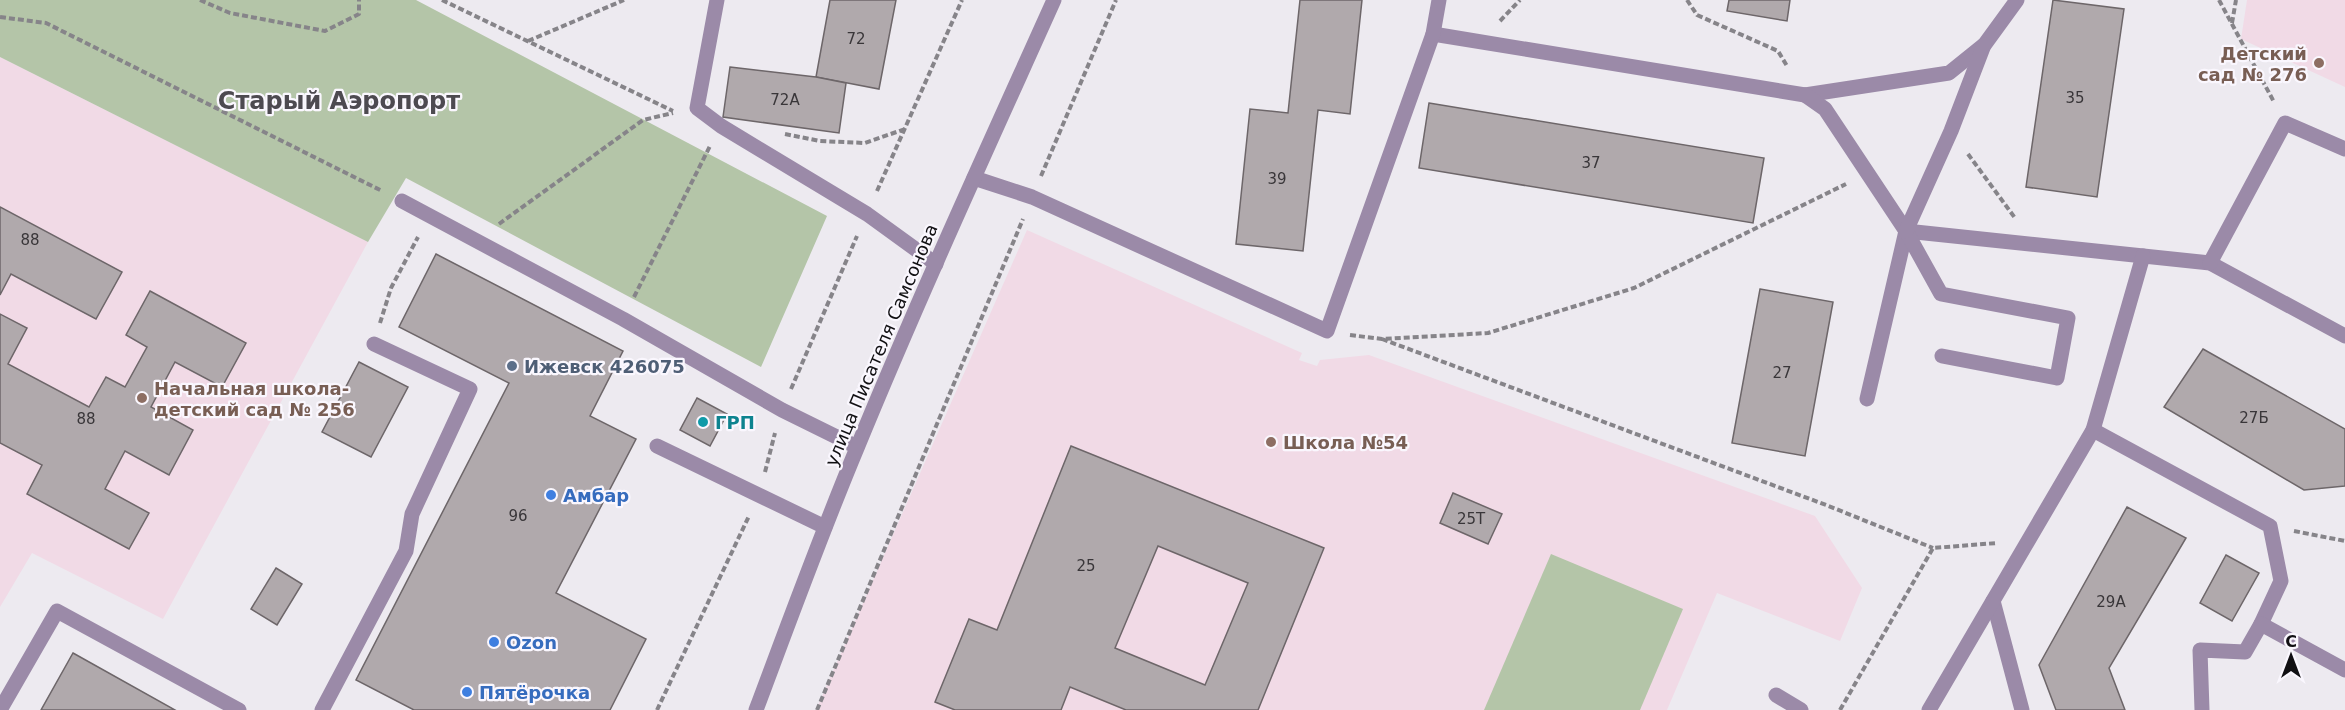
<svg xmlns="http://www.w3.org/2000/svg" width="2345" height="710" font-family="'DejaVu Sans',sans-serif">
<rect width="100%" height="100%" fill="#edeaf0"/>
<g fill="#f1dae6">
<path d="M2247,0h98v87l-104,-48z"/>
<path d="M0,57l368,185 -205,377 -131,-66 -32,54z"/>
<path d="M1027,230l275,123 -3,7 18,6 3,-6 49,-5 446,161 47,72 -22,53 -123,-48 -50,117h-851z"/>
</g>
<g fill="#b4c5a8">
<path d="M0,0h416l411,216 -66,151 -355,-189 -38,64 -368,-185z"/>
<path d="M1551,554l132,55 -43,101h-156z"/>
</g>
<g fill="#b0a9ac" stroke="#6d6669" stroke-width="1.5" fill-rule="evenodd">
<path d="M830,0h66l-17,89 -63,-12z"/>
<path d="M1300,0h62l-12,114 -32,-4 -15,141 -67,-7 14,-135 38,4z"/>
<path d="M1729,0h61l-3,21 -60,-10z"/>
<path d="M2053,0l71,9 -27,188 -71,-10z"/>
<path d="M730,67l86,10 30,6 -7,50 -116,-16z"/>
<path d="M1429,103l335,55 -11,65 -334,-55z"/>
<path d="M0,207l122,65 -26,47 -85,-45 -11,21z"/>
<path d="M436,254l187,97 -33,65 46,23 -80,154 90,46 -36,71h-196l-58,-30 153,-297 -110,-56z"/>
<path d="M1760,289l73,13 -28,154 -73,-13z"/>
<path d="M150,291l96,52 -24,44 -47,-25 -24,45 42,23 -24,45 -44,-24 -20,38 44,24 -20,36 -102,-55 15,-29 -42,-22v-129l27,14 -19,36 81,43 17,-30 19,10 22,-40 -21,-12z"/>
<path d="M2203,349l142,80v57l-41,4 -140,-83z"/>
<path d="M359,362l49,25 -37,70 -49,-25z"/>
<path d="M697,398l30,16 -17,32 -30,-16z"/>
<path d="M1071,446l253,102 -66,162h-132l-56,-23 -9,23h-106l-20,-8 34,-83 28,11zM1158,546l90,37 -43,102 -90,-37z"/>
<path d="M1453,493l49,21 -14,30 -48,-21z"/>
<path d="M2127,507l59,31 -77,130 16,42h-69l-17,-45z"/>
<path d="M2226,555l33,18 -27,48 -32,-18z"/>
<path d="M276,568l26,16 -25,41 -26,-16z"/>
<path d="M73,653l102,57h-134z"/>
</g>
<g fill="none" stroke-linecap="round" stroke-linejoin="round">
<g stroke="#868489" stroke-width="4" stroke-dasharray="6 3" stroke-linecap="butt">
<path d="M200,0l30,13 95,18 34,-17v-14"/>
<path d="M442,0l231,111"/>
<path d="M1687,0l10,15 81,36 9,15"/>
<path d="M2219,0l55,102"/>
<path d="M0,17l46,6 336,168"/>
<path d="M1500,21l20,-21"/>
<path d="M2232,23l4,-23"/>
<path d="M528,41l96,-41"/>
<path d="M785,134l35,7 45,2 40,-14"/>
<path d="M1968,154l47,64"/>
<path d="M1041,176l75,-176"/>
<path d="M877,191l85,-191"/>
<path d="M499,224l144,-104 30,-7"/>
<path d="M634,297l76,-151"/>
<path d="M380,323l11,-35 27,-51"/>
<path d="M1350,335l32,4 106,-6 146,-45 212,-104"/>
<path d="M1382,339l444,166 107,43"/>
<path d="M791,389l66,-153"/>
<path d="M765,472l10,-39"/>
<path d="M2294,531l51,10"/>
<path d="M657,710l92,-194"/>
<path d="M817,710l206,-491"/>
<path d="M1840,710l93,-162 64,-5"/>
</g>
<g stroke="#9b8aa8" stroke-width="15">
<path d="M717,0l-20,108 24,18 146,88 69,50"/>
<path d="M1433,34l372,61 144,-22 36,-29 32,-44"/>
<path d="M1805,95l20,14 81,122 -39,168"/>
<path d="M974,178l58,19 295,134 106,-297 6,-34"/>
<path d="M402,201l221,118 159,91 75,37"/>
<path d="M1906,231l304,32 135,73"/>
<path d="M1906,231l35,63 127,24 -11,60 -115,-22"/>
<path d="M1906,231l45,-100 33,-86"/>
<path d="M2210,263l75,-140 60,26"/>
<path d="M2093,430l177,96 11,55 -20,43"/>
<path d="M657,446l168,81"/>
<path d="M1993,601l29,109"/>
<path d="M1776,695l25,15"/>
<path d="M0,710l57,-99 182,99"/>
<path d="M322,710l84,-159 6,-37 58,-125 -96,-45"/>
<path d="M756,710c33,-88 65,-176 101,-262 62,-151 130,-299 197,-448"/>
<path d="M1929,710l164,-280 50,-174"/>
<path d="M2202,710l-2,-60 45,2 16,-28 84,46"/>
</g>
</g>
<g fill="#8d6e63" stroke="#faf7fe" stroke-width="2">
<circle cx="2319" cy="63" r="6"/>
<circle cx="142" cy="398" r="6"/>
<circle cx="1271" cy="442" r="6"/>
</g>
<circle fill="#5c6f8a" stroke="#faf7fe" stroke-width="2" cx="512" cy="366" r="6"/>
<circle fill="#0f9aa8" stroke="#faf7fe" stroke-width="2" cx="703" cy="422" r="6"/>
<g fill="#3f7fe0" stroke="#faf7fe" stroke-width="2">
<circle cx="551" cy="495" r="6"/>
<circle cx="494" cy="642" r="6"/>
<circle cx="467" cy="692" r="6"/>
</g>
<g text-anchor="middle" dominant-baseline="central" stroke-width="4.5" stroke-linejoin="round" paint-order="stroke">
<g font-size="15" fill="#393639">
<text x="856" y="39">72</text>
<text x="2075" y="98">35</text>
<text x="785" y="100">72А</text>
<text x="1591" y="163">37</text>
<text x="1277" y="179">39</text>
<text x="30" y="240">88</text>
<text x="1782" y="373">27</text>
<text x="2254" y="418">27Б</text>
<text x="86" y="419">88</text>
<text x="518" y="516">96</text>
<text x="1471" y="519">25Т</text>
<text x="1086" y="566">25</text>
<text x="2111" y="602">29А</text>
</g>
<g font-size="18" font-weight="bold" fill="#785e54" stroke="#faf7fe" text-anchor="start">
<text x="2307" y="53" text-anchor="end">Детский<tspan x="2307" dy="21">сад № 276</tspan></text>
<text x="154" y="388">Начальная школа-<tspan x="154" dy="21">детский сад № 256</tspan></text>
<text x="1283" y="442">Школа №54</text>
</g>
<g font-size="18" fill="#111013" stroke="#faf7fe">
<text transform="translate(881 345) rotate(-67)">улица Писателя Самсонова</text>
</g>
<g font-size="18" font-weight="bold" fill="#4e5e75" stroke="#faf7fe" text-anchor="start">
<text x="524" y="366">Ижевск 426075</text>
</g>
<g font-size="18" font-weight="bold" fill="#0d838f" stroke="#faf7fe" text-anchor="start">
<text x="715" y="422">ГРП</text>
</g>
<g font-size="18" font-weight="bold" fill="#366cbe" stroke="#faf7fe" text-anchor="start">
<text x="563" y="495">Амбар</text>
<text x="506" y="642">Ozon</text>
<text x="479" y="692">Пятёрочка</text>
</g>
<g font-size="24" font-weight="bold" fill="#4d4a50" stroke="#faf7fe">
<text x="339" y="101">Старый Аэропорт</text>
</g>
</g>
<g transform="translate(2291 656)" stroke="#faf7fe" stroke-width="4.5" paint-order="stroke">
<path d="M0-4.5L10 22L0 15L-10 22Z" fill="#111013"/>
<text y="-9" font-size="16" font-weight="bold" text-anchor="middle" fill="#111013">С</text>
</g>
</svg>
